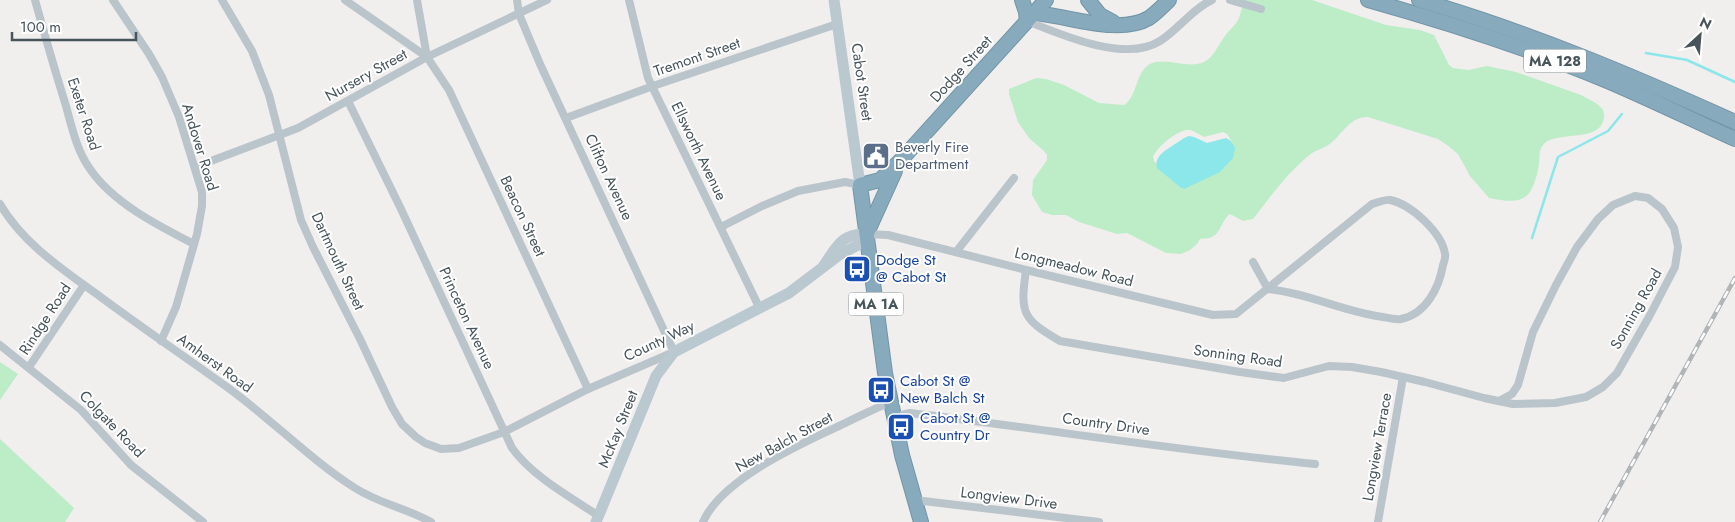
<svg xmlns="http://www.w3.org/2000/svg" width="1735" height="522" font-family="Jost,sans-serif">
<rect width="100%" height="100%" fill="#f1eeee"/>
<g fill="#bdedc7" fill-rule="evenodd">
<path d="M1245,0h67l74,25 34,5 14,5 15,30 4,3 15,2 19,-4 29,6 65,23 13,7c6,4 11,7 10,15 -2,26 -46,14 -59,26 -7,6 -5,14 -6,22 -7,36 -16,40 -50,33l-19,-22 -12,-22 -11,-9 -9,-6 -70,-22c-17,-1 -26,17 -37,26 -7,6 -17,7 -24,14 -21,18 -37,40 -54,62l-10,2 -13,-7c-8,5 -9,19 -18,23 -4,2 -8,1 -12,2l-3,5 -7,6 -9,4 -15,-1 -39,-20 -10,1 -38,-12 -13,-7h-14l-10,-3 -10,-17 1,-15 14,-20v-5l-3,-4 -15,-13 -11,-16 -9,-28v-5l27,-11 10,1 18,6 35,18 25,2c14,-9 11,-33 26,-41 10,-5 24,-1 34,0 27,3 28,-10 41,-28 4,-6 11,-11 14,-18 2,-6 3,-12 6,-18zM1186,130h5l13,7 19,-5 4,2 5,8 -2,9 -54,29 -22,-19 -1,-4c5,-11 21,-24 33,-27z"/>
<path d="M0,362l18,12 -18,26z"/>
<path d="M0,439l74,69 -9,14h-65z"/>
</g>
<path fill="#8be7e9" d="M1189,136l5,1 13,6 19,-5 5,3 4,7 -2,10 -13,14 -36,17 -4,-2 -23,-19c-3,-13 10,-18 18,-24 5,-3 8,-6 14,-8z"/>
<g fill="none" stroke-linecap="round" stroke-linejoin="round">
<g stroke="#8be7e9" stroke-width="2.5">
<path d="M1646,53l41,7 48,22"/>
<path d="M1532,238l26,-81 50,-26 14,-17"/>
</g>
<g stroke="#7295a7" stroke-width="16">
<g id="highway">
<path d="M1022,0l4,12 1,9"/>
<path d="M1088,0l12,15 13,7"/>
<path d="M1368,0c82,23 163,49 242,82 42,18 83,38 125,57"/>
<path d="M1419,0c110,32 212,75 316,122"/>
<path d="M1033,13c34,2 85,23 116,5 7,-5 14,-12 20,-18"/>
<path d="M867,233l28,-62"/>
<path d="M921,522l-19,-67 -17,-82 -25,-188 20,-5 20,-19 146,-161"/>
</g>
</g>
<g stroke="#bac5cb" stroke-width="8">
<path d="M35,0c10,36 20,71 31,106 6,22 11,45 24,63 23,34 69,57 104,75"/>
<path d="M113,0l36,54 13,23 17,40 23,75v14l-5,28 -21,73 -15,34"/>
<path d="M222,0l30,51 17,44 32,125 12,27 47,92 32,68 10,17 14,13 9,6 16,6 18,-1 45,-16 84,-43 86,-37 -134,-288 -21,-50 -2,-14"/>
<path d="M345,0l82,57"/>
<path d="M417,0l10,57 22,33 139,299"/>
<path d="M629,0l19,78 112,231"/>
<path d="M1230,0l31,9"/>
<path d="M1027,21c35,14 98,42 133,20 19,-12 32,-32 52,-41"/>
<path d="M348,101l53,108 111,239c20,28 58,49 87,68"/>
<path d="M566,118l87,-32 184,-62"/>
<path d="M195,167l103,-39 129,-71 120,-57"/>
<path d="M0,204c23,40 65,67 102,94 42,31 86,61 129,92 42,31 80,70 124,98 25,16 51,20 76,34"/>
<path d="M721,227l41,-21 36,-15 47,-9 15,3"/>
<path d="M867,234l21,1 138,35 187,45 23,-1 136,-110c5,-1 13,-5 18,-4 21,4 52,33 55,54 1,3 -1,8 -2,11 -4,23 -17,49 -42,54 -5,1 -13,-1 -18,-2 -39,-5 -75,-24 -115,-28"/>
<path d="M956,252l58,-74"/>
<path d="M1253,262l15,27"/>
<path d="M1026,270c-6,43 -4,49 34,71l180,31 44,6 45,-12 23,1 29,5 44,10 59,16 29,6 42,-1 31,-6 17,-10 14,-14 33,-58 25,-48 3,-20 -4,-19 -12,-19 -14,-11 -13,-2 -22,9 -15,14 -21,28 -21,38 -23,47 -15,53 -6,9 -13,7"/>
<path d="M0,345l81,65 50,55 72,57"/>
<path d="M29,367l55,-82"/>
<path d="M894,417l16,-4c135,16 270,38 405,51"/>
<path d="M915,500l184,22"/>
<path d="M703,522c18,-42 95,-77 136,-96 17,-8 34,-17 52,-24"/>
<path d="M1378,522l25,-145"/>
</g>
<g stroke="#bac8d0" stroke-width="11">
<path d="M834,0l26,185"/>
<path d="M596,522l60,-146 18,-24 115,-59 50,-38 21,-11 7,-10c-27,-1 -31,15 -45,34"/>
</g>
<use href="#highway" stroke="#87aabc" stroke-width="14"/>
<g stroke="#b0b5b8" stroke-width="4.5">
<path id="rail" d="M1600,522l135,-244"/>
</g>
<use href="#rail" stroke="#fff" stroke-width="2.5" stroke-dasharray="8" stroke-linecap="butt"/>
</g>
<defs>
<g id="civic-square" transform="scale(1.4375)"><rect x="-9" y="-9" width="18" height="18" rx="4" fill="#5c6f8a" stroke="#fff"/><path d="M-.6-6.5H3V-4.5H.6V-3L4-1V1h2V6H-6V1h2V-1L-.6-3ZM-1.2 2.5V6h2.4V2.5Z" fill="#fff"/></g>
<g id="bus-square" transform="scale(1.4375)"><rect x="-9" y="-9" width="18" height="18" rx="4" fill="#1a4fb4" stroke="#fff"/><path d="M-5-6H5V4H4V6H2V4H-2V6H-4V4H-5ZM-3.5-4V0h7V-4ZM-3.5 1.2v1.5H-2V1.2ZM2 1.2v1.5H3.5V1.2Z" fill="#fff"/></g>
</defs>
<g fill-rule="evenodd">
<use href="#civic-square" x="876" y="156"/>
<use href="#bus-square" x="857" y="269"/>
<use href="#bus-square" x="881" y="390"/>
<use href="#bus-square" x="901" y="427"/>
</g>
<g text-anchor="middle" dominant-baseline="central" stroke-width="4" stroke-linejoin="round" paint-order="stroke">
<g fill="#fff" stroke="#7e888c" stroke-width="1">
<rect x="1524" y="49.5" width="62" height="23" rx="4"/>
<rect x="848.5" y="292.5" width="55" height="23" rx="4"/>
</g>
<g font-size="14" font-weight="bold" fill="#47555b">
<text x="1555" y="61">MA 128</text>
<text x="876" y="304">MA 1A</text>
</g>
<g font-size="15" fill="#47555b" stroke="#fff">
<text transform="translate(697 57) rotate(-19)">Tremont Street</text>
<text transform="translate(961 69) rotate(-48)">Dodge Street</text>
<text transform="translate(366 75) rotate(-29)">Nursery Street</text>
<text transform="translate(862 82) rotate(82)">Cabot Street</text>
<text transform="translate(84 114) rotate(72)">Exeter Road</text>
<text transform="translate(200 147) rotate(73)">Andover Road</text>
<text transform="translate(699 151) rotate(64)">Ellsworth Avenue</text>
<text transform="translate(609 177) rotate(65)">Clifton Avenue</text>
<text transform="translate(523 216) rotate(65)">Beacon Street</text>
<text transform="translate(338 261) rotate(65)">Dartmouth Street</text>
<text transform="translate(1074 267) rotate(14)">Longmeadow Road</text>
<text transform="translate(1636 309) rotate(-61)">Sonning Road</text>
<text transform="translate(467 318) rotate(65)">Princeton Avenue</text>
<text transform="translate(45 319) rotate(-57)">Rindge Road</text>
<text transform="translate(659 341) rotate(-25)">County Way</text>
<text transform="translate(1238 356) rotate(8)">Sonning Road</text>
<text transform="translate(215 363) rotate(36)">Amherst Road</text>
<text transform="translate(112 424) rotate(46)">Colgate Road</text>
<text transform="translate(1106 424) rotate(8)">Country Drive</text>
<text transform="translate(618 429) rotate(-68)">McKay Street</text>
<text transform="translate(784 442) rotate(-29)">New Balch Street</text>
<text transform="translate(1377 447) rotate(-80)">Longview Terrace</text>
<text transform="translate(1009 498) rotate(7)">Longview Drive</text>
</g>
<g font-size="15" fill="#4e5e75" stroke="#fff" text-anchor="start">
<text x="895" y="147">Beverly Fire<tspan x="895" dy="17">Department</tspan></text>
</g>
<g font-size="15" fill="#164399" stroke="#fff" text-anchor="start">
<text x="876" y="260">Dodge St<tspan x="876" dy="17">@ Cabot St</tspan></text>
<text x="900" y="381">Cabot St @<tspan x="900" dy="17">New Balch St</tspan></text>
<text x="920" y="418">Cabot St @<tspan x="920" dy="17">Country Dr</tspan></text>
</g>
</g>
<g transform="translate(1700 35) rotate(26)" stroke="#ffffff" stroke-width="4" paint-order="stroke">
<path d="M0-4L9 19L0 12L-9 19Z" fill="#47555b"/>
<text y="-8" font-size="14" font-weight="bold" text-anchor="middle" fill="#47555b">N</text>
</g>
<path d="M12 32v8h124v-8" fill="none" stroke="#47555b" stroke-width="2.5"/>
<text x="20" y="32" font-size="15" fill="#47555b" stroke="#ffffff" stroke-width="4" paint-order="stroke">100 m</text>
</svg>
